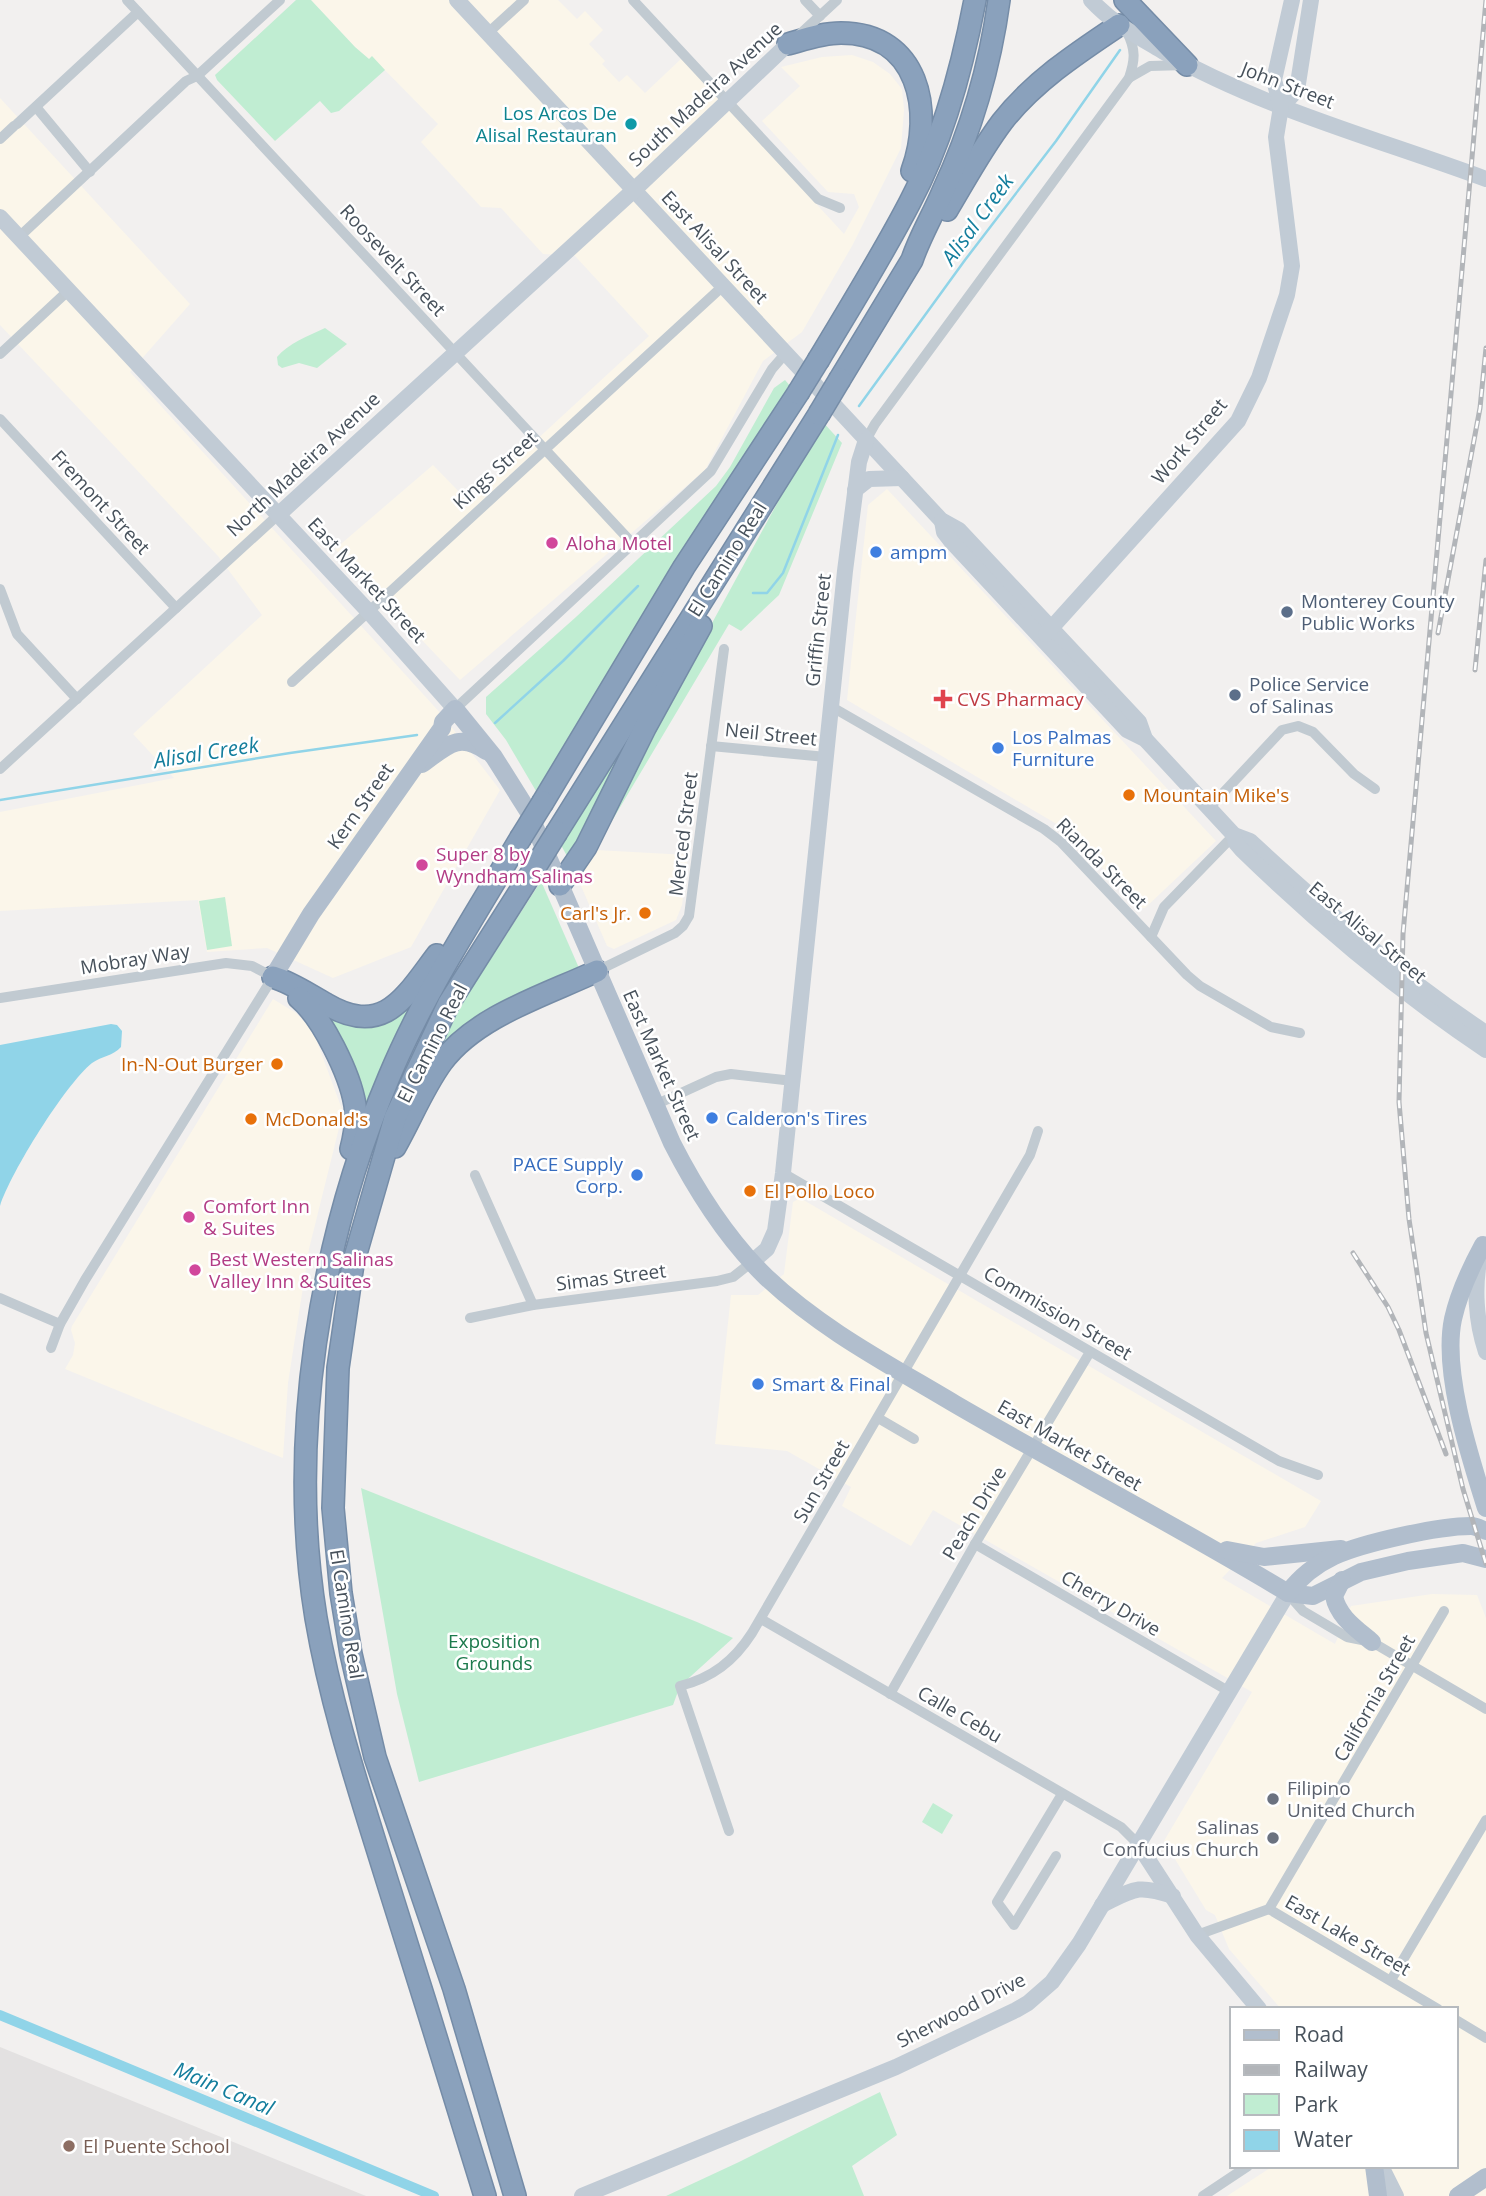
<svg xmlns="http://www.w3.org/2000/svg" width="1486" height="2196" font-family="'Open Sans',sans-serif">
<rect width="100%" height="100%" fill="#f2f0ef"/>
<g fill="#fbf6ea">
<path d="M311,0h247l19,19 8,-8 18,19 -14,14 16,17 -3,3 17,18 8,-7 18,18 37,-35 162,176 15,-27 -5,-13 -26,-2 -66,-71 38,-35 -19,-19 41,-10 30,-2 21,7 17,12 12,15 2,21 -3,38 -49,98 -50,86 -39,29 -58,109 -245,210 -125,-131 98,-84 36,37 180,-166 -74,-80 -32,-2 -42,-46 -20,-1 -60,-65 17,-18 -66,-67 -3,2 -14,-12z"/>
<path d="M0,98l190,206 -60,68 313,344 57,74 -89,157 -78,31 -66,-30 -60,4 -9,-52 -198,11v-99l174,-34 -41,-44 129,-119 -44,-59 -218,-231z"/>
<path d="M887,489l329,352 -71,67h-5l-61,-65 -19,-17 -213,-126 21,-195z"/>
<path d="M596,850l92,5 -6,50 -6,15 -62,29 -7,-3 -29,-67z"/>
<path d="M273,999l23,14 12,13 8,13 27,73 -34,137 -21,134 -5,75 -218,-89 8,-14 2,-12 -4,-13 1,-4z"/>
<path d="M800,1198l521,303 -16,26 -49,16 -34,35 113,66 16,-38 81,-12 45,1 9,23v578h-259l46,-30h183v-157h-175l-52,-60 -14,-34 -9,-5 -42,-69 88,-149 -319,-182 -22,36 -69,-40 9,-19 -64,-36 -72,-7 16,-149h27l26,-21 9,-72z"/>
</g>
<path fill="#e3e1e1" d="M0,2047l366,149h-366z"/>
<g fill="#c0edd2">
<path d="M296,0h15l44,47 14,12 3,-3 13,14 -46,41 -8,2 -11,-12 -45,40 -58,-61 -2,-5z"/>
<path d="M325,328l22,16 -30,24 -18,-5 -17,5 -4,-3 -1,-8c12,-14 31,-21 48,-29z"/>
<path d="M785,380l6,7 -255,404 -30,-51 -20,-26v-17l90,-80 140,-131 14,-19 44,-79z"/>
<path d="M822,421l20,22 -63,152 -38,36 -12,-7 -151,254 -2,-5z"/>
<path d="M660,683l-80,162 -12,13 -7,-13z"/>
<path d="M541,881l38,87 -155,101 44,-75z"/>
<path d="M225,897l7,49 -25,4 -8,-49z"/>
<path d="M408,1005v5l-43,96 -15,-31v-19l-25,-46z"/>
<path d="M361,1488l336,134 36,16 -53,48 -7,19 -254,77 -22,-88z"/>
<path d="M933,1803l20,12 -11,19 -20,-12z"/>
<path d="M880,2092l17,43 -45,31 12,30h-198l73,-34z"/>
</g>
<path fill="#90d4e8" d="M111,1024l6,1 5,6 -1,16c-8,9 -19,9 -29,16 -27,22 -81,109 -92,143v-161z"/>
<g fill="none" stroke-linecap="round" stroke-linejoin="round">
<g stroke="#90d4e8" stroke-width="2.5">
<path d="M859,406l106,-146 91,-119 64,-91"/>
<path d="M753,593h14l16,-20 55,-138"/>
<path d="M495,723l68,-62 75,-75"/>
<path d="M0,800l290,-47 127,-18"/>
</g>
<path stroke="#90d4e8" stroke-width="10" d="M0,2015l434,181"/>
<g stroke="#758ca7" stroke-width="24">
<g id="highway">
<path d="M1125,0l62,65"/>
<path d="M788,44c18,-5 35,-11 53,-11 78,0 93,78 71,138"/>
<path d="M947,210c18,-30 34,-60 55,-88 31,-40 75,-69 117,-97"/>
<path d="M819,359c31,-52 63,-103 91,-157 33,-62 52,-133 65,-202"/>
<path d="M840,379l72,-119c8,-24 21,-45 31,-69 28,-60 47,-125 56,-191"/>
<path d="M543,802l141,-235 114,-174"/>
<path d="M557,832l262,-418"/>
<path d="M560,885l26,-38 59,-119 56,-102"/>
<path d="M273,977c19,6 35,17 53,27 58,34 79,-7 111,-49"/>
<path d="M299,998c23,19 51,76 56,107 2,15 0,29 -4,44"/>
<path d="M395,1147c16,-28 28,-59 47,-85 34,-46 104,-67 155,-91"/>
<path d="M485,2196c-33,-107 -66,-215 -100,-322 -26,-84 -54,-168 -69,-256 -29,-177 3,-376 73,-541 35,-84 85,-160 131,-238"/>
<path d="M515,2196l-61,-207 -79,-232 -24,-103 -10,-61 -8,-85 5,-140 15,-104 42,-146 54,-115 85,-134"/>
</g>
</g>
<g stroke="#c1cad1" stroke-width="10">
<path d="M127,0l506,544"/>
<path d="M633,0l185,199 22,9"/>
<path d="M805,0l15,16"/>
<path d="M488,33l36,-33"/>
<path d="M798,36l39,-36"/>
<path d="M1129,78l21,-12 36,-1"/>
<path d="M36,107l54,65"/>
<path d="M17,124l121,-112"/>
<path d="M0,139l14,-13"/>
<path d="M19,237l167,-156 11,-5 83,-76"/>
<path d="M0,354l69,-64"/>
<path d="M0,419l176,189"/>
<path d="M866,440l9,-16 254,-346c6,-18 7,-28 -2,-46"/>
<path d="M0,589l17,45 60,65"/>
<path d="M292,682l431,-396"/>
<path d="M832,707l212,122 17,13 126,133 13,11 71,41 29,6"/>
<path d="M455,709l256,-238 61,-102 13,-15"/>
<path d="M711,746l115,11"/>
<path d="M0,769l278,-254"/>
<path d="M1209,808l73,-78 16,-4 15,6 41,42 21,15"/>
<path d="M1151,937l13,-30 70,-72"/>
<path d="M597,971l78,-38 8,-7 6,-10 35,-267"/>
<path d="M0,998l226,-35 26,3 21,11 -188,303 -25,44 -9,24"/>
<path d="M657,1104l59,-27 15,-3 62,7"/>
<path d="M783,1173l496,288 39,14"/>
<path d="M475,1175l58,130"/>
<path d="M0,1298l60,26"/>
<path d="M470,1318l63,-13 184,-24 16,-4 19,-15"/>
<path d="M878,1418l36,21"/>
<path d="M975,1544l255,148"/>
<path d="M1288,1594l15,17 44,26 25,5 114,67"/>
<path d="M761,1619l360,208 17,17"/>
<path d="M890,1694l85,-150 115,-192"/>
<path d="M729,1831l-49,-145c32,-8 54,-25 72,-53l278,-478 8,-24"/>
<path d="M1056,1856l-42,69 -17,-23 65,-108"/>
<path d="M1269,1909l175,-298"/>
<path d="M1197,1935l72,-26 169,100"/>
<path d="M1391,1980l95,-160"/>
<path d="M1456,2020l30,18"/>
<path d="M1203,2196l45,-30"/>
</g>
<g stroke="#c1cbd5" stroke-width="16">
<path d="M457,0l484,520 18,10 180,192 6,17"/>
<path d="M1091,0c21,23 46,36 73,52 101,57 214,87 322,127"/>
<path d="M1281,107l16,-17 14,-90"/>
<path d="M0,217l368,394 87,98"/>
<path d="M855,490l14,-11 33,-1"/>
<path d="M278,515l356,-325 154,-146"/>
<path d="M942,521l2,11 7,9 176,189 18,9 89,96 16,6c75,69 151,136 236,192"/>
<path d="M1046,634l192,-213 21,-43 28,-83 5,-29 -16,-129 5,-30 -7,-27 18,-80"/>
<path d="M1234,835l2,8 6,7c75,73 157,142 244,200"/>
<path d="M1481,1253c-8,32 -5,69 5,99"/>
<path d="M752,1262l15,-13 8,-18 8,-58 62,-602 14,-109 7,-22"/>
<path d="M1138,1844l59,91 62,74"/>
<path d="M1102,1905c32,-16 35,-21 71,-9"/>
<path d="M1381,2166l15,30"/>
<path d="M582,2196l314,-129 120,-57 12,-7 24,-21 27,-38 209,-351"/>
</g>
<g stroke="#b1becd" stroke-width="18">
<path d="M422,764c24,-17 36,-33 64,-13"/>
<path d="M273,977l38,-63 131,-186 1,-6 12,-13 39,48 34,54 144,332c25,49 54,95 94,134 56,53 124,88 189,127 110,64 224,123 333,189l25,3 48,-24 47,-11 55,-8 23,6"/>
<path d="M1483,1245c-13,24 -24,47 -30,74 -11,53 17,138 33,189"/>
<path d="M1227,1550l37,7 77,-8"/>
<path d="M1342,1580l-8,16c4,21 23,33 38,46"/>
<path d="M1288,1593c12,-16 27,-28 46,-37 29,-13 104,-30 137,-30 5,0 10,3 15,5"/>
<path d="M1374,2166l4,30"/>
<path d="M1458,2196l28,-19"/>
</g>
<use href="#highway" stroke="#8aa1bc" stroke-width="21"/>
<g stroke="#b2b5b9" stroke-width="5">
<g id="rail">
<path d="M1486,0l-83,934 -4,168 10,117 17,114 37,156 23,75"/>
<path d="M1438,633l42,-225 6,-60"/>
<path d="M1475,670l11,-110"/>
<path d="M1353,1253l35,54 11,23 47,124"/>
</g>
</g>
<use href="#rail" stroke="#fff" stroke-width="2.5" stroke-dasharray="8" stroke-linecap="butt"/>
<g stroke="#758ca7" stroke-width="24" stroke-linecap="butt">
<g id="highway-bridge">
<path d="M798,393l21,-34"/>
<path d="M819,414l21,-35"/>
<path d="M520,839l23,-37"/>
<path d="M534,869l23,-37"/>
</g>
</g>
<use href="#highway-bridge" stroke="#8aa1bc" stroke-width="21"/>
</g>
<circle fill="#0f9aa8" stroke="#fff" stroke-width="2.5" cx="631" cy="124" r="7"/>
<g fill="#d1479c" stroke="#fff" stroke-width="2.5">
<circle cx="552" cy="543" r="7"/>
<circle cx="422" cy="865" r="7"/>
<circle cx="189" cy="1217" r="7"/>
<circle cx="195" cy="1270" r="7"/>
</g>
<g fill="#3f7fe0" stroke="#fff" stroke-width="2.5">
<circle cx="876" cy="552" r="7"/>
<circle cx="998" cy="748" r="7"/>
<circle cx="712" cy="1118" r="7"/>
<circle cx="637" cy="1175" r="7"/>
<circle cx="758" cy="1384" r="7"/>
</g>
<g fill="#5c6f8a" stroke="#fff" stroke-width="2.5">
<circle cx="1287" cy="612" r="7"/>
<circle cx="1235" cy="695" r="7"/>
</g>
<path fill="#e0444e" stroke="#fff" stroke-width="2.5" d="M939.5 688.5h7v7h7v7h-7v7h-7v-7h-7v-7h7z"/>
<g fill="#e8710a" stroke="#fff" stroke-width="2.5">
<circle cx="1129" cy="795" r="7"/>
<circle cx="645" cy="913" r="7"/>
<circle cx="277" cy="1064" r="7"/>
<circle cx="251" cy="1119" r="7"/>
<circle cx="750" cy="1191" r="7"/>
</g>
<g fill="#6b7280" stroke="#fff" stroke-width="2.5">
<circle cx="1273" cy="1799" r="7"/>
<circle cx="1273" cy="1838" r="7"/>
</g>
<circle fill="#8d6e63" stroke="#fff" stroke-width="2.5" cx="69" cy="2146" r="7"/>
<g text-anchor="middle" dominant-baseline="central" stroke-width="5" stroke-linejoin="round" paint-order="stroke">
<g font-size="19" fill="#48525c" stroke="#fff">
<text transform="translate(1288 85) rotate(21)">John Street</text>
<text transform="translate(705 94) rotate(-43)">South Madeira Avenue</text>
<text transform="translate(715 247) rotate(47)">East Alisal Street</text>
<text transform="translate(393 260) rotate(47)">Roosevelt Street</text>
<text transform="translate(1189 441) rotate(-50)">Work Street</text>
<text transform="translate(303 464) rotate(-43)">North Madeira Avenue</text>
<text transform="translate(495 470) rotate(-42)">Kings Street</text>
<text transform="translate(101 502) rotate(47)">Fremont Street</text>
<text transform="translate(727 559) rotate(-58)">El Camino Real</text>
<text transform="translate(367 580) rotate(47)">East Market Street</text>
<text transform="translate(818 630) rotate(-84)">Griffin Street</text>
<text transform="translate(771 734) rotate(6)">Neil Street</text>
<text transform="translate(360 806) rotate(-55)">Kern Street</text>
<text transform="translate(683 834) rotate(-83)">Merced Street</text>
<text transform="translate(1102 863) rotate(45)">Rianda Street</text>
<text transform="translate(1368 932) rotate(40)">East Alisal Street</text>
<text transform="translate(135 959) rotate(-9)">Mobray Way</text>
<text transform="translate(432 1043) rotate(-63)">El Camino Real</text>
<text transform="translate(662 1065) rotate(66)">East Market Street</text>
<text transform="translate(611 1277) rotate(-7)">Simas Street</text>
<text transform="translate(1058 1313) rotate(30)">Commission Street</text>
<text transform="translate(1070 1445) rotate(30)">East Market Street</text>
<text transform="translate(821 1481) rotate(-60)">Sun Street</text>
<text transform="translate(974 1513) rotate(-59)">Peach Drive</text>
<text transform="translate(1111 1603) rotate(30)">Cherry Drive</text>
<text transform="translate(347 1614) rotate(81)">El Camino Real</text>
<text transform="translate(1374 1698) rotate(-60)">California Street</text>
<text transform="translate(960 1714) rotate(30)">Calle Cebu</text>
<text transform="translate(1348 1935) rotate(30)">East Lake Street</text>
<text transform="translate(961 2010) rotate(-27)">Sherwood Drive</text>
</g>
<g font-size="19" fill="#0d838f" stroke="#fff" text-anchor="end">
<text x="617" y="113">Los Arcos De<tspan x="617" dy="22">Alisal Restauran</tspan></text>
</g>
<g font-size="19" fill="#b23c85" stroke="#fff" text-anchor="start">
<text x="566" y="543">Aloha Motel</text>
<text x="436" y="854">Super 8 by<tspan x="436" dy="22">Wyndham Salinas</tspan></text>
<text x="203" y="1206">Comfort Inn<tspan x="203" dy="22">&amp; Suites</tspan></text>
<text x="209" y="1259">Best Western Salinas<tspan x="209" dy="22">Valley Inn &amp; Suites</tspan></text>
</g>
<g font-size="19" fill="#366cbe" stroke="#fff" text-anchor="start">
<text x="890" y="552">ampm</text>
<text x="1012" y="737">Los Palmas<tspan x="1012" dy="22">Furniture</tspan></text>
<text x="726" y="1118">Calderon's Tires</text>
<text x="623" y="1164" text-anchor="end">PACE Supply<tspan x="623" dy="22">Corp.</tspan></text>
<text x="772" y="1384">Smart &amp; Final</text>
</g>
<g font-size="19" fill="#4e5e75" stroke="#fff" text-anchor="start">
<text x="1301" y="601">Monterey County<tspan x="1301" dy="22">Public Works</tspan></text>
<text x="1249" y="684">Police Service<tspan x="1249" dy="22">of Salinas</tspan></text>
</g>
<g font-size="19" fill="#be3a42" stroke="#fff" text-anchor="start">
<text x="957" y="699">CVS Pharmacy</text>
</g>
<g font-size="19" fill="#c56008" stroke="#fff" text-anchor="start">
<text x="1143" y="795">Mountain Mike's</text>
<text x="631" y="913" text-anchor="end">Carl's Jr.</text>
<text x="263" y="1064" text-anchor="end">In-N-Out Burger</text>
<text x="265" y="1119">McDonald's</text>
<text x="764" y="1191">El Pollo Loco</text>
</g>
<g font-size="19" fill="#1c7a4c" stroke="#fff">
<text x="494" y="1641">Exposition<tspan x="494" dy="22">Grounds</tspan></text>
</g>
<g font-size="19" fill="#5b616d" stroke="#fff" text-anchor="start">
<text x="1287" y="1788">Filipino<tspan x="1287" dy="22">United Church</tspan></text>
<text x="1259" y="1827" text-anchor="end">Salinas<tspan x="1259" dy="22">Confucius Church</tspan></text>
</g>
<g font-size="19" fill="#785e54" stroke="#fff" text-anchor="start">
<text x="83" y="2146">El Puente School</text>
</g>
<g font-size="21" font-style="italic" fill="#147e9d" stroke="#fff">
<text transform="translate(977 219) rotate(-54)">Alisal Creek</text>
<text transform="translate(206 752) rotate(-9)">Alisal Creek</text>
<text transform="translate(224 2088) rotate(23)">Main Canal</text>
</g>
</g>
<rect x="1230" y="2007" width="228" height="161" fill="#ffffff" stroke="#b6babe" stroke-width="2"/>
<rect x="1244" y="2030" width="35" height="10" fill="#b1becd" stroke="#b6babe" stroke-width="2"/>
<text x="1294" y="2042" font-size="21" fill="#48525c">Road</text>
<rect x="1244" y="2065" width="35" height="10" fill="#b2b5b9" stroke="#b6babe" stroke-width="2"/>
<text x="1294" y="2077" font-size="21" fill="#48525c">Railway</text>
<rect x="1244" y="2094" width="35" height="21" fill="#c0edd2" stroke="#b6babe" stroke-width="2"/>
<text x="1294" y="2112" font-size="21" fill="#48525c">Park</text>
<rect x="1244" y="2130" width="35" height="21" fill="#90d4e8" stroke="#b6babe" stroke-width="2"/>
<text x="1294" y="2147" font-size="21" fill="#48525c">Water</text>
</svg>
